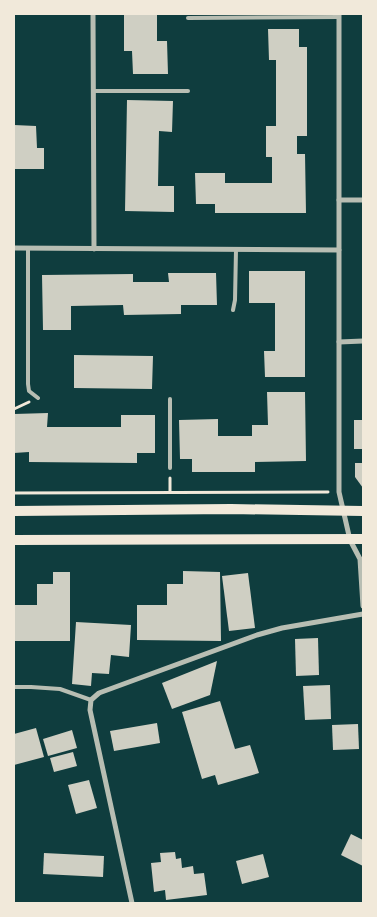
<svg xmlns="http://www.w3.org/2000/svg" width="377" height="917" font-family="'Asap Condensed',sans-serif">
<rect width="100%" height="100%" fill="#0f3d3e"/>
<g fill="#cfcfc3">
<path d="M124,14h33v27h10l1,33h-35l-1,-23h-8z"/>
<path d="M268,29h31v18h8v89h-10v18h8l1,59h-91v-9h-19l-1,-31h30v10h47v-26h-6v-31h10v-66h-7z"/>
<path d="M127,100l46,1 -1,31 -13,-1 -1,55h16v26l-49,-1z"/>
<path d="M14,125l22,1 1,22h7v21h-30z"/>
<path d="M249,271h56v106h-40l-1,-26h11v-48h-26z"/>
<path d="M168,273h48l1,32h-36v9l-57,1 -1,-10 -52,1v24h-28l-1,-55 91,-1v8h36z"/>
<path d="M74,355l79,1 -1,33 -78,-1z"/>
<path d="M267,392h38l1,69 -51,1v10h-63v-13h-12l-1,-39 39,-1v17h34v-11h16z"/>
<path d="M48,413l-1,14h74v-12h34v38h-18v10l-108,-1v-10l-15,1v-39z"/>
<rect x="354" y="420" width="9" height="29"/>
<path d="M355,463h8v25l-8,-11z"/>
<path d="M183,571l37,1 1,69 -84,-1v-35h30v-21h16z"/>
<path d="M53,572h17v69h-56v-36h23v-21h16z"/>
<path d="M248,573l7,55 -26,3 -7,-55z"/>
<path d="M76,622l55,3 -2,32 -18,-2 -2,19 -17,-1 -1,13 -19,-2z"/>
<path d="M318,638l1,37 -23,1 -1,-37z"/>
<path d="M217,661l-7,34 -38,14 -10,-26z"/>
<path d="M330,685l1,34 -26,1 -2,-34z"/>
<path d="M220,701l15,48 15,-4 9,28 -41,12 -3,-10 -13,4 -20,-67z"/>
<path d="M157,723l3,20 -46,8 -4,-20z"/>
<path d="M358,724l1,25 -26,1 -1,-25z"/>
<path d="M36,728l8,29 -30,8v-31z"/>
<path d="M72,730l5,18 -29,8 -5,-17z"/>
<path d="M73,752l4,14 -23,6 -4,-14z"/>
<path d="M89,780l8,28 -21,6 -8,-29z"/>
<path d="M351,834l12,6v26l-22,-11z"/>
<path d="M175,852l1,7 5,-1 1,10 11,-2 1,8 10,-1 3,22 -41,5 -1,-10 -11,2 -3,-29 10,-1 -1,-9z"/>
<path d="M44,853l60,3 -1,21 -60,-3z"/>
<path d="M263,854l6,23 -27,7 -6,-23z"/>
</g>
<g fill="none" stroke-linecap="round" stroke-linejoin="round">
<g stroke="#f1e9da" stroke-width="3">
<path d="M14,409l15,-7"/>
<path d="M170,492v-14"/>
<path d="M14,493l314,-1"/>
</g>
<g stroke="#b8beb3" stroke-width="4">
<path d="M188,18l151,-1"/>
<path d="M94,91h94"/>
<path d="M28,248v136l1,7 9,7"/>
<path d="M233,310l2,-10 1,-50"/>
<path d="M170,399v69"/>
<path d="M14,687h17l29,2 31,11"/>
</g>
<g stroke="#b8beb3" stroke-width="5">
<path d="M93,14l1,235"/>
<path d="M339,14v478l11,48 10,19 3,47"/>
<path d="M339,200h24"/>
<path d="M14,248l325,2"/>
<path d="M339,342l24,-1"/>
<path d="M132,903l-42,-193 1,-10 8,-7 158,-58 25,-7 81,-14"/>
</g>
<g stroke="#f1e9da" stroke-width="10">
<path d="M14,511l217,-2 132,2"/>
<path d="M14,540l349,-1"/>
</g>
</g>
<rect width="377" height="917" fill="none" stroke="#f1e9da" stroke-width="30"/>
</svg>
